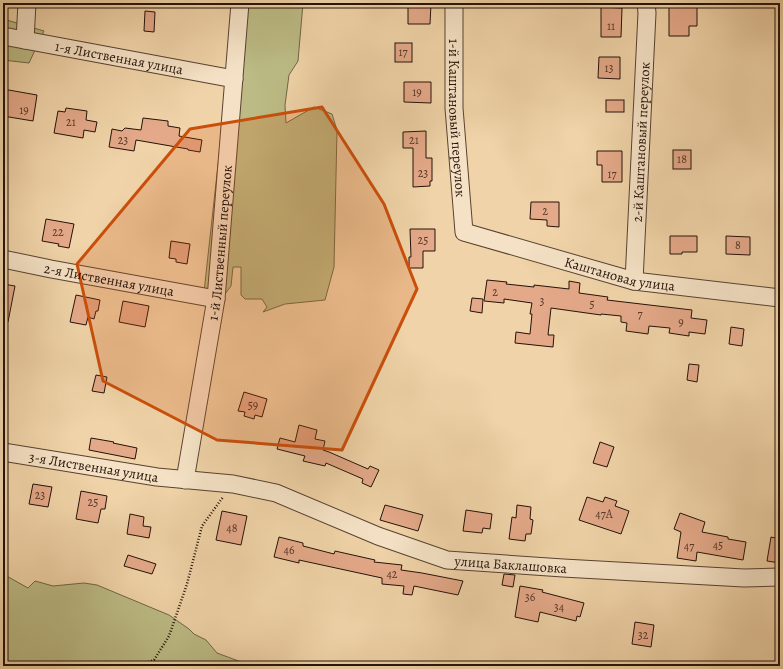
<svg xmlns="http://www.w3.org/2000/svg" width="783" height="669" font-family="Alegreya,serif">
<rect width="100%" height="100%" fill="#f0d3a8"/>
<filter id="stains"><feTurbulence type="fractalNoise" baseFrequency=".005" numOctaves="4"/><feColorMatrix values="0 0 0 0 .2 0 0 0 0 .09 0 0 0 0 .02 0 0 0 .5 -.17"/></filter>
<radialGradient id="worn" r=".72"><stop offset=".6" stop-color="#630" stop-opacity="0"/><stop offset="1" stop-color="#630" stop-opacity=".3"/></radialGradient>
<g fill="#bcbb85" stroke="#706646">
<path d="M248,3h55l-5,58 -9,14 -4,30 1,18 28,-16 18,7 5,16 -3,137 -9,33 -40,4 -22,8 4,-5 -5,-8h-17l-4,-4v-28h-8l-2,19 -9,12 -18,-6 21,-191 13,-16 5,-18z"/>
<path d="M3,19l41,12 -15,32 -26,-3z"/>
<path d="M3,574l25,14 7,-7 18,5 31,-3 13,2 72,30 20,14 5,5 12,6 11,13 35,13h-249z"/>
</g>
<g fill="#e4a989" stroke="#251208">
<path d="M408,4h23l-1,20h-22z"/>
<path d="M601,7l21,1 -1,29h-20z"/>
<path d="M669,7h28v19h-8v10h-20z"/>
<path d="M145,11l10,1 -1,20 -10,-1z"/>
<rect x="395" y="43" width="17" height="19"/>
<path d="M599,57h21v22l-22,-1z"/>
<path d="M404,82h27v21l-27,-1z"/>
<path d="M3,89l34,6 -4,26 -30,-5z"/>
<rect x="606" y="100" width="18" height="12"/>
<path d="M66,108l21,3 -1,9 11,2 -2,10 -11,-2 -1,8 -29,-5 4,-22 7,1z"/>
<path d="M143,118l25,3v5l12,2 -1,8 23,4 -2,12 -12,-2v-1l-52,-9 -2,11 -25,-4 3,-18 10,2 3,-3 16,2z"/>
<path d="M426,131v27h6v23h-2v5l-17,1v-39h-10v-16z"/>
<rect x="673" y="150" width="18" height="19"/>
<path d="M597,151h25v31h-20v-17h-5z"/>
<path d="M531,202h28v25l-12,-1v-6l-17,-1z"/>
<path d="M46,219l28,5 -5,24 -11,-2 1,-2 -17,-3z"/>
<path d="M410,229h25v22h-12v17h-14v-11h2z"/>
<path d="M670,236h27v16h-15v2h-12z"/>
<path d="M726,236l24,1v18l-24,-1z"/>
<path d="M171,241l19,3 -3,20 -11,-2v-3l-7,-1z"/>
<path d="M487,280l20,2 -1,2 28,3v-2l35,4v-8l11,2 -1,10 29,4 -1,3 85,10 -1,8 16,2 -2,14 -16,-2v4l-20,-3 1,-5 -21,-2 -1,8 -22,-3 1,-8 -6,-1v-6l-20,-2v1l-50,-7 -3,27h6l-1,12 -38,-4 1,-11 14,2 2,-20h-2l2,-11 -28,-4v4l-20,-2z"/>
<path d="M3,284l12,2 -7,36h-5z"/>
<path d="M76,295l24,5 -2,11h-2l-2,8 -6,-2 -2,8 -16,-3z"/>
<path d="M472,298l11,1 -1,14 -12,-2z"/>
<path d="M123,301l26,5 -4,21 -26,-5z"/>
<path d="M731,327l13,2 -2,17 -13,-2z"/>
<path d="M689,364l10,1 -2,17 -10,-2z"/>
<path d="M96,375l11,2 -3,16 -12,-2z"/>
<path d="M244,392l23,7 -5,18 -7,-2 -1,4 -10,-3 1,-4 -7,-1z"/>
<path d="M299,425l18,5 -2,9 10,2 -2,9 6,2 39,17 2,-3 9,4 -8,17 -9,-4 1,-4 -37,-16 -1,3 -22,-5 2,-5 -28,-7 3,-11 15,4z"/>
<path d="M91,438l23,4 -1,1 24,5 -2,11 -46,-9z"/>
<path d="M600,442l14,5 -7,20 -14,-4z"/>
<path d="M33,484l19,3 -4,20 -19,-3z"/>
<path d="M81,491l26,5 -2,13h-4l-3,14 -22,-4z"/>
<path d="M587,497l16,5 2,-5 12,4 -2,5 14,5 -8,23 -42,-14z"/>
<path d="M385,505l38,10 -5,16 -38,-11z"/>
<path d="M517,505l14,2 -1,12 3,1 -2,14h-5l-1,7 -16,-2 3,-22 4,1z"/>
<path d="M466,510l26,4 -2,15 -7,-1 -1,5 -19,-2z"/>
<path d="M222,511l25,5 -6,29 -25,-5z"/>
<path d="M680,513l25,9 -3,10 26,5v2l18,3 -3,18 -46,-8 -1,9 -19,-3 4,-26 -7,-3z"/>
<path d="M130,514l14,3 -1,9 8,1 -2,11 -22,-4z"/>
<path d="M279,537l24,6v3l31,8 1,-3 40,9 -1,2 28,3 -1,5 21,3 41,8 -5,14 -44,-9 -2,9 -9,-1 1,-8 -22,-2v-6l-83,-18v3l-25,-6z"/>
<path d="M771,537l9,2v24l-13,-2z"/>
<path d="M128,555l28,9 -4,10 -28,-8z"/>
<path d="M504,574l11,1 -2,12 -11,-2z"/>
<path d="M520,586l23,4 -1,2 42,11 -4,14 -3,-1 -1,5 -36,-9 -2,10 -23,-5z"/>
<path d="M635,622l19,3 -3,22 -19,-3z"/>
</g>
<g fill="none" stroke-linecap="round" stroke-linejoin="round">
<g stroke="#584230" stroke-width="19">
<g id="minor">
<path id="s1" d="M454,3v105l10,124 170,49 146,17"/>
<path id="s2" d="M3,36l231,43"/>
<path d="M25,40l2,-37"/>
<path id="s3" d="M3,259l48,10 165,30"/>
<path id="s4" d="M634,281l13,-268 -1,-10"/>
<path id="s5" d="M3,452l154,25 76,7 43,9 102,43 69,24 116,8 181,10 36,-1"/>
<path id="s6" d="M185,480l31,-181 24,-296"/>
</g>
</g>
<path stroke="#251208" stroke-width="2.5" stroke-dasharray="1 2" stroke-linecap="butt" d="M137,666l17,-6 15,-24 18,-52 15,-58 21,-29"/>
<use href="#minor" stroke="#f5e2c6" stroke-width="17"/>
</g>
<path fill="#cb4e0b" fill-opacity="0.2" stroke="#cb4e0b" stroke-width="3" stroke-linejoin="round" d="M322,107l62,97 33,85 -75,161 -125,-10 -114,-59 -26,-117 113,-135z"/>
<g text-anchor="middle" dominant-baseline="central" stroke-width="4" stroke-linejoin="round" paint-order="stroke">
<g font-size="12" fill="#553828">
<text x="611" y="26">11</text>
<text x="403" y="52">17</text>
<text x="609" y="68">13</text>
<text x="417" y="92">19</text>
<text x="24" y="110">19</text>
<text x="71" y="122">21</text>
<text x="123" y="140">23</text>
<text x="414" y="140">21</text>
<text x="682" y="159">18</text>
<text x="423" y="173">23</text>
<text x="612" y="174">17</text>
<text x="545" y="211">2</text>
<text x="58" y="232">22</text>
<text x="423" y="240">25</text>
<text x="738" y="245">8</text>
<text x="495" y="292">2</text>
<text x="542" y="301">3</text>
<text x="592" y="304">5</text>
<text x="640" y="314">7</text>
<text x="681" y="322">9</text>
<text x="253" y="405">59</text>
<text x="40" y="495">23</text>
<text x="93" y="502">25</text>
<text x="604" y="514">47А</text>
<text x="232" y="528">48</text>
<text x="718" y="545">45</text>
<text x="689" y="546">47</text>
<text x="289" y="550">46</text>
<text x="392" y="574">42</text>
<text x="530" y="597">36</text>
<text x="559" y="607">34</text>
<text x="643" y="635">32</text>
</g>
<g font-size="14" fill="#251208" stroke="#f5e2c6">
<text stroke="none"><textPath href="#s2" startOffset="118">1-я Лиственная улица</textPath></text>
<text stroke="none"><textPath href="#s1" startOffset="115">1-й Каштановый переулок</textPath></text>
<text stroke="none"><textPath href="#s4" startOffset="139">2-й Каштановый переулок</textPath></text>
<text stroke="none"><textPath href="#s6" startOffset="240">1-й Лиственный переулок</textPath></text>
<text stroke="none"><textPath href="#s1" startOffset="391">Каштановая улица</textPath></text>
<text stroke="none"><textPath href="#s3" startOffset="108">2-я Лиственная улица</textPath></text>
<text stroke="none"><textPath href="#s5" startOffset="92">3-я Лиственная улица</textPath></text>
<text stroke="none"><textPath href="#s5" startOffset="524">улица Баклашовка</textPath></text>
</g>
</g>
<rect width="783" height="669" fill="none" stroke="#f0d3a8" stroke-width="16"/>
<rect x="4" y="4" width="775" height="661" fill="none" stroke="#251208" stroke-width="2"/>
<rect x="8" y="8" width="767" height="653" fill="none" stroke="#251208"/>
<rect width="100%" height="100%" filter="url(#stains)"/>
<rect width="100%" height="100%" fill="url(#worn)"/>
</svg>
